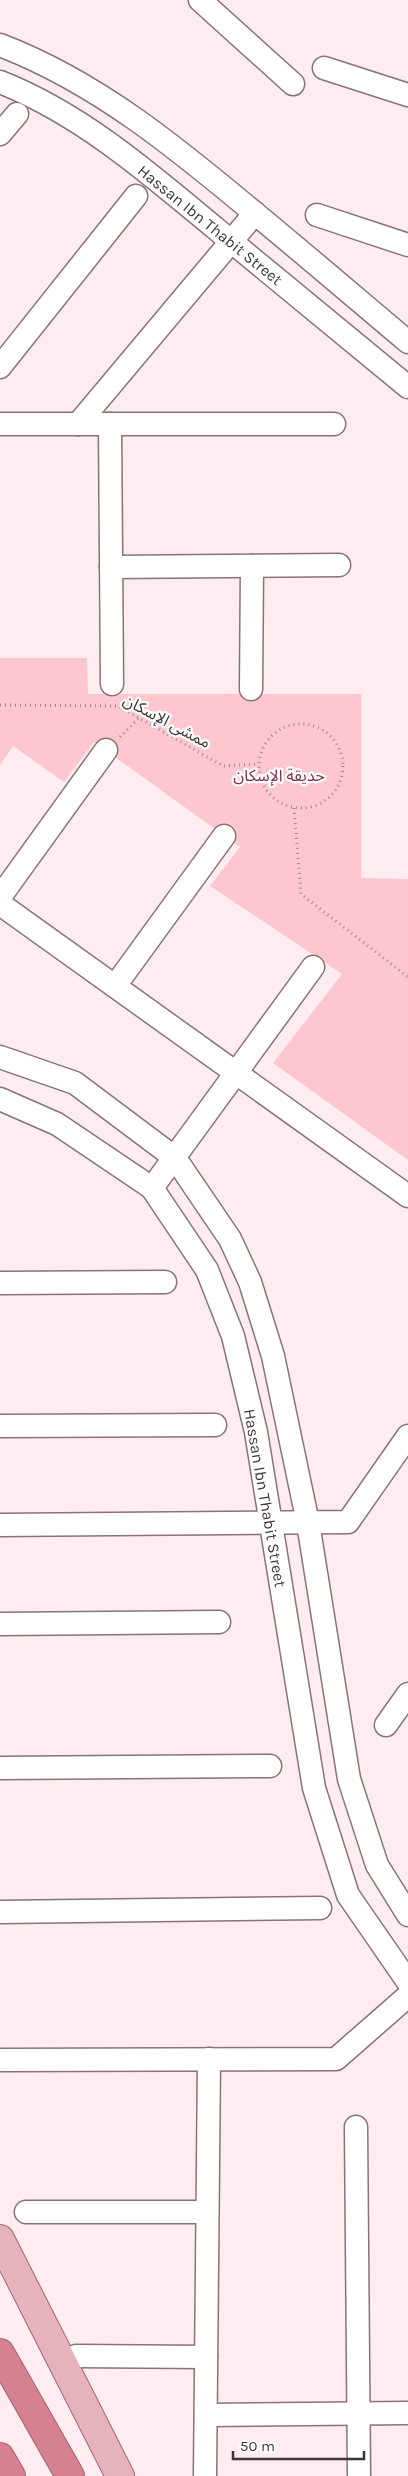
<svg xmlns="http://www.w3.org/2000/svg" width="408" height="2476" font-family="Karla,'Noto Sans Arabic',sans-serif">
<rect width="100%" height="100%" fill="#feedf0"/>
<path fill="#fec7d0" d="M0,658h87l1,36h273v184l47,1v281l-135,-97 69,-89 -132,-88 30,-39 -146,-105 -30,40 -51,-36 -13,19z"/>
<g fill="none" stroke-linecap="round" stroke-linejoin="round">
<g stroke="#8b7276" stroke-width="25">
<g id="minor">
<path d="M200,0l93,84"/>
<path d="M0,45c97,37 178,104 257,170 51,42 101,85 151,127"/>
<path d="M324,68l84,27"/>
<path d="M0,82c81,32 149,91 215,146 65,53 129,106 193,159"/>
<path d="M0,134l17,-20"/>
<path d="M317,215l91,30"/>
<path d="M0,367l136,-171"/>
<path d="M0,424h334"/>
<path d="M78,424l177,-211"/>
<path d="M110,424l2,260"/>
<path d="M111,567l228,-2"/>
<path d="M251,689l1,-123"/>
<path d="M0,897l106,-147"/>
<path d="M0,904l408,292"/>
<path d="M115,986l109,-150"/>
<path d="M0,1057l75,26 100,75 55,81 20,43 23,74 35,167 41,256 28,86 31,50"/>
<path d="M0,1099l57,25 95,64 55,82 26,66 23,96 58,356 34,107 60,87"/>
<path d="M152,1188l161,-221"/>
<path d="M0,1283l165,-1"/>
<path d="M0,1426l215,-1"/>
<path d="M0,1525l348,-3 60,-86"/>
<path d="M0,1624l219,-2"/>
<path d="M386,1725l22,-31"/>
<path d="M0,1768l270,-2"/>
<path d="M0,1912l320,-4"/>
<path d="M0,2060l336,-1 72,-63"/>
<path d="M356,2127l3,349"/>
<path d="M26,2212h181"/>
<path d="M76,2356l130,1"/>
<path d="M206,2415l202,-2"/>
<path d="M205,2476l4,-417"/>
</g>
</g>
<g stroke="#a16671" stroke-width="30">
<path id="major" d="M0,2239l120,237"/>
</g>
<g stroke="#a16671" stroke-width="30">
<g id="highway">
<path d="M0,2353l70,123"/>
<path d="M0,2457l11,19"/>
</g>
</g>
<g stroke="#998b8e" stroke-width="3" stroke-dasharray="1 4" stroke-linecap="butt">
<path d="M0,705l118,1 105,60 36,-2"/>
<circle cx="301" cy="766" r="42"/>
<path d="M120,737l19,-19"/>
<path d="M294,808l7,86 107,83"/>
</g>
<use href="#minor" stroke="#fff" stroke-width="22"/>
<use href="#major" stroke="#e6b3bd" stroke-width="28"/>
<use href="#highway" stroke="#d68191" stroke-width="28"/>
</g>
<g text-anchor="middle" dominant-baseline="central" stroke-width="4.5" stroke-linejoin="round" paint-order="stroke">
<g font-size="16" fill="#3f3436" stroke="#fff">
<text transform="translate(210 225) rotate(39)">Hassan Ibn Thabit Street</text>
<text transform="translate(167 721) rotate(28)">ممشى الإسكان</text>
<text transform="translate(265 1498) rotate(80)">Hassan Ibn Thabit Street</text>
</g>
<g font-size="16" fill="#792f41" stroke="#fff">
<text x="279" y="775">حديقة الإسكان</text>
</g>
</g>
<path d="M233 2451v8h131v-8" fill="none" stroke="#3f3436" stroke-width="2.5"/>
<text x="240" y="2451" font-size="15" fill="#3f3436" stroke="#ffffff" stroke-width="4" paint-order="stroke">50 m</text>
</svg>
